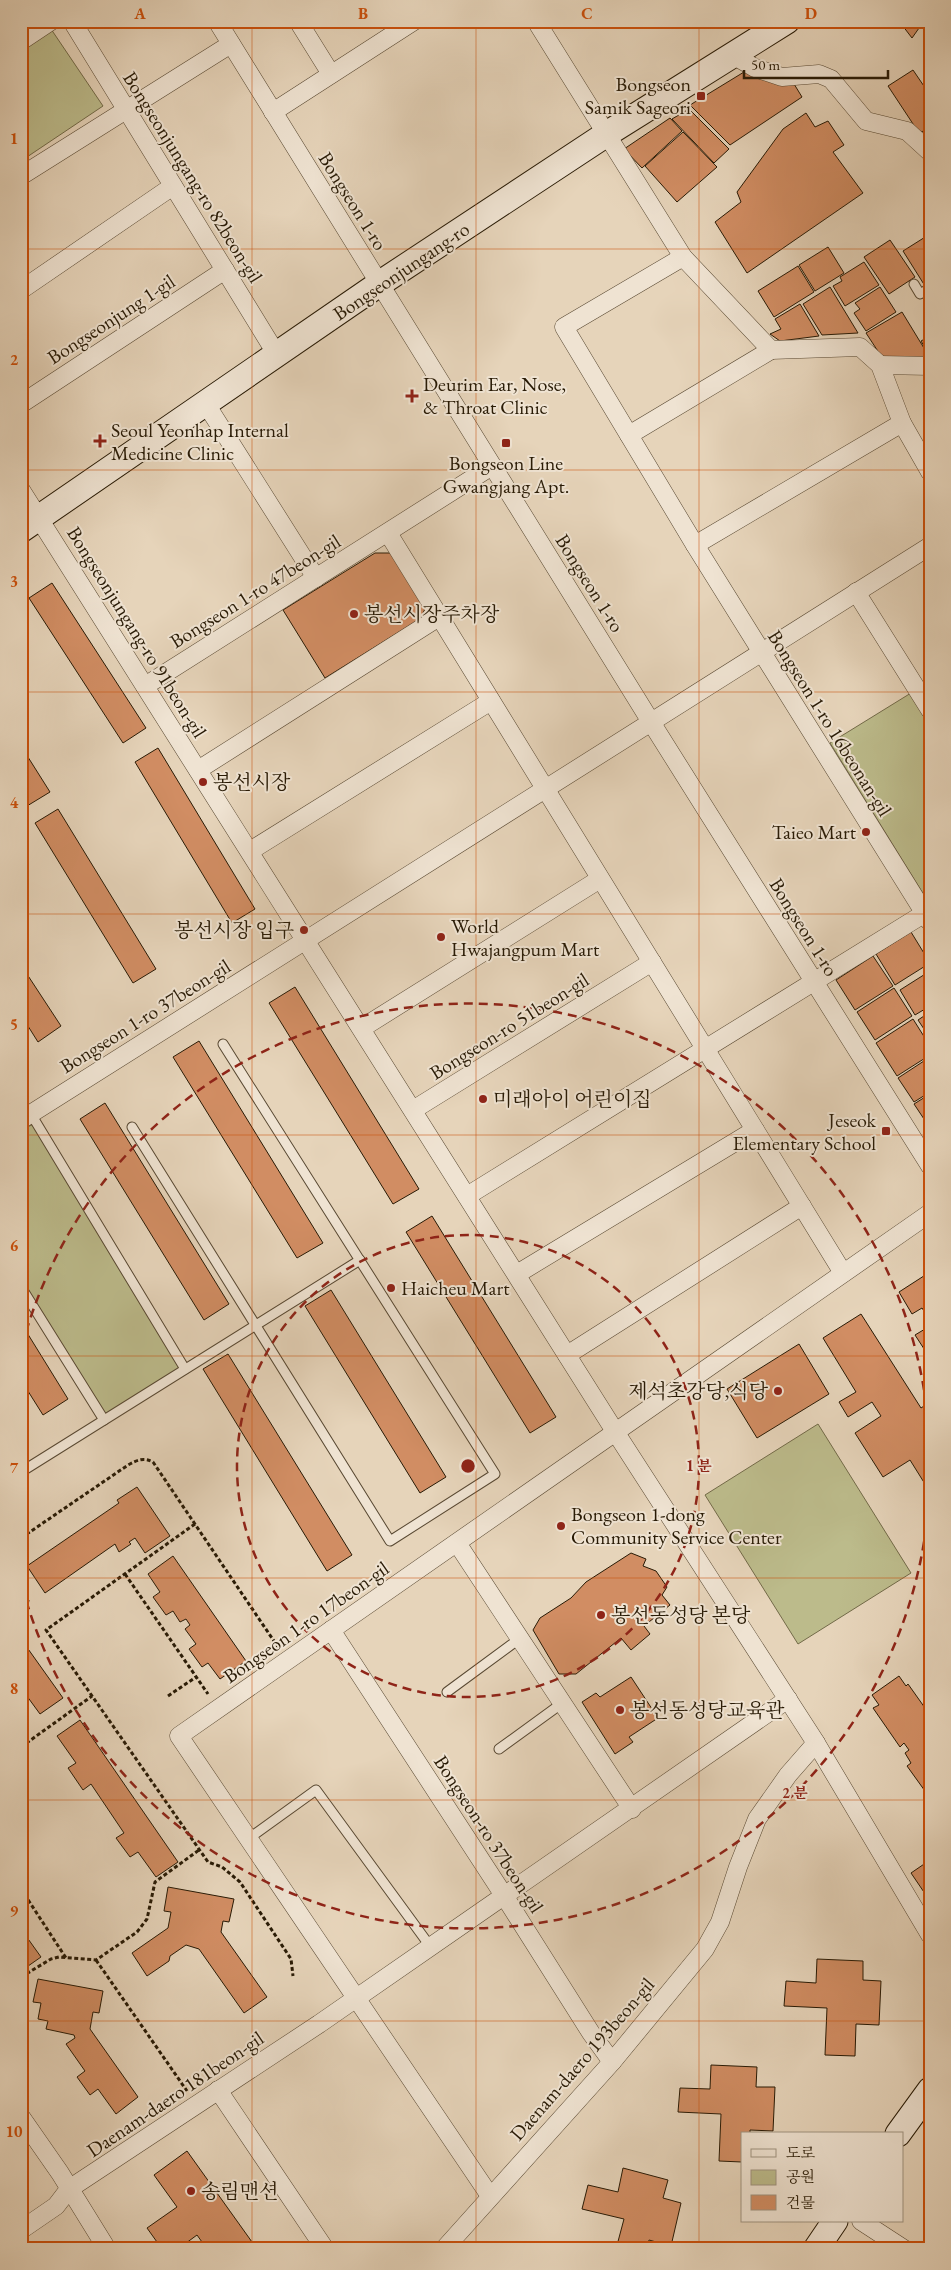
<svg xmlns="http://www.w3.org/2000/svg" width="951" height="2270" font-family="'EB Garamond','Noto Serif KR',serif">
<rect width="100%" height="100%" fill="#e6d4ba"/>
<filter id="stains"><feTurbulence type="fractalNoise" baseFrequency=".004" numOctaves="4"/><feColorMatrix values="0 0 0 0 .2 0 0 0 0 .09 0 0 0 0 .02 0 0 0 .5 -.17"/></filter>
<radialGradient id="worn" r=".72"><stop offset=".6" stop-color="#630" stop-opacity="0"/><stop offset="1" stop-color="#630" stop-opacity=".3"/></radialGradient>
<g fill="#bcbb8b" stroke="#726a48">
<path d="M51,29l52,77 -82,55v-112z"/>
<path d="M911,693l19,30v174l-6,-2 -94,-152z"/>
<path d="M36,1123l149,246 -81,51 -83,-133v-157z"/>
<path d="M818,1424l93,149 -113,71 -93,-149z"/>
</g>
<g fill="#d18d63" stroke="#281a05">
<path d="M899,21h25l-12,17z"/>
<path d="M913,70l17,25v33l-11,5 -31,-47z"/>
<path d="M744,72l47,7 11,18 -72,48 -40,-40z"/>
<path d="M689,109l40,40 -15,14 -42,-44z"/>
<path d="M806,113l9,14 13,-6 16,24 -11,7 30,41 -116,80 -32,-51 26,-20 -4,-10 46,-63z"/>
<path d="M670,118l12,13 -40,37 -18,-19z"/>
<path d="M683,132l34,35 -40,35 -32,-36z"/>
<path d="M930,234v49l-5,3 -22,-35z"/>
<path d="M890,240l25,37 -26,17 -25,-37z"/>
<path d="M828,247l16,26 -29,18 -16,-26z"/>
<path d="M864,262l15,23 -34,21 -12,-20 9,-5 -2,-4z"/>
<path d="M798,266l16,26 -40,25 -16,-26z"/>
<path d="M830,287l28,46 -36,2 -19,-31z"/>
<path d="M880,287l16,25 -30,19 -12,-18 6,-4 -5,-6z"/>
<path d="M800,304l19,32 -39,5 -10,-7 11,-5 -6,-10z"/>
<path d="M902,312l28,46 -47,1 -17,-26z"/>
<path d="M930,336v20l-9,-15z"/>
<path d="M375,553h16l35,54 -6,12 -95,59 -42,-68z"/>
<path d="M52,583l94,145 -23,15 -94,-145z"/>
<path d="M21,746l29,46 -23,14 -6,-9z"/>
<path d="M158,748l97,161 -23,14 -97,-161z"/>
<path d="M58,809l98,160 -23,14 -98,-160z"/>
<path d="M911,932l19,31 -35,22 -19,-31z"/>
<path d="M873,956l20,30 -38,24 -19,-30z"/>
<path d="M21,965l40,61 -23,16 -17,-27z"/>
<path d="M930,971v35l-15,9 -15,-25z"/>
<path d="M295,987l124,202 -26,15 -124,-201z"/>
<path d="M894,988l18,28 -37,24 -18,-28z"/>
<path d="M930,1012v26l-12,-18z"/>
<path d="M913,1019l17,27v9l-33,21 -21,-33z"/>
<path d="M199,1041l124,202 -26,15 -124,-201z"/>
<path d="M930,1057v35l-16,10 -16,-24z"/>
<path d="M930,1094v34l-16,-24z"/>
<path d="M105,1103l124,201 -25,16 -124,-201z"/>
<path d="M432,1216l124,201 -26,16 -124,-201z"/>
<path d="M930,1272v48l-8,-12 -10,6 -13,-22z"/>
<path d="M331,1290l115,187 -26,16 -115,-187z"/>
<path d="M861,1314l60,94 9,-6v20l-6,3 6,9v58l-20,-32 -27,17 -28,-44 26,-17 -9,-14 -24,15 -9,-15 17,-10 -33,-54z"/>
<path d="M21,1323l47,76 -25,16 -22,-35z"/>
<path d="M930,1326v32l-15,-23z"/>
<path d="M799,1344l30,50 -72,44 -30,-49z"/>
<path d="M228,1354l124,201 -25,16 -124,-202z"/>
<path d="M137,1487l33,49 -25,17 -10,-15 -6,4 2,2 -12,8 -4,-8 -70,49 -18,-27 92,-63 -2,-3z"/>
<path d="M631,1553l15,6 -3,7 13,5 11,16 -5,8 8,10 -26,21 6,8 -19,16 -10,-12 -45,36h-17l-26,-44 7,-12 31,-20 15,-16z"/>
<path d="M173,1556l73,105 -26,18 -12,-16 -6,4 -13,-18 7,-5 -11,-15 5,-4 -4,-6 -6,3 -7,-11 -7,4 -13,-18 7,-5 -12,-18z"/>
<path d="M21,1599l8,1 -4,22h-4z"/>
<path d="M21,1639l42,59 -23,16 -19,-26z"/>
<path d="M899,1676l7,10 2,-2 22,31v83l-23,-32 4,-3 -6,-10 4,-3 -5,-7 -4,4 -27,-39 6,-3 -7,-10z"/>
<path d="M631,1677l27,41 -29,19 4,5 -18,12 -33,-52 14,-9 4,4z"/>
<path d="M80,1720l98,142 -22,15 -18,-25 -8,5 -14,-19 8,-5 -33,-49 -8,6 -15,-22 8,-5 -19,-27z"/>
<path d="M930,1860v41l-19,-28z"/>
<path d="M168,1887l66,12 -5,23 -6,-1 -2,11 46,65 -23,16 -45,-64 -13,-4 -16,11 -1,5 -22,15 -15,-23 36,-25 3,-16 -7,-1z"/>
<path d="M21,1929l20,28 -20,14z"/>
<path d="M817,1959l46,2v19l18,1 -2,44 -23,-1 -1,32 -30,-1 2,-47 -43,-2 2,-25 30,2z"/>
<path d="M38,1979l65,12 -4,22 -6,-1 -3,17 48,68 -22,17 -18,-25 -8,6 -13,-18 8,-6 -19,-27 9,-6 -1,-3 -28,-6 2,-8 -10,-2 3,-16 -8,-1z"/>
<path d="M711,2065l46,2 -1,20h19l-2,44 -23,-1v4h-8v28l-23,-1 2,-47 -43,-2 2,-24 30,1z"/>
<path d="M187,2151l70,98h-50l-10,-14 -19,14h-16l-15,-21 30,-21 -23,-32z"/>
<path d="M623,2168l45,12 -5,18 18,5 -10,43 -22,-6 -2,9h-31l8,-30 -42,-10 6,-24 30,7z"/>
</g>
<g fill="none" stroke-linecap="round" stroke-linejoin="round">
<g stroke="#584832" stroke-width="11">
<g id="lane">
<path d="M914,284l6,10 10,-6"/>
<path d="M31,1114l154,255"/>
<path d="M132,1127l258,414 105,-67 -272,-430"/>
<path d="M21,1287l83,133"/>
<path d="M21,1472l339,-212"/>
<path d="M447,1692l72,-53"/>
<path d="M499,1749l62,-45"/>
<path d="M248,1839l68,-49 114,156"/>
</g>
</g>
<g stroke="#584832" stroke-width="19">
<g id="street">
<path d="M72,21l205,334"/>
<path d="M217,21l434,701 279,444"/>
<path d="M298,21l33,53"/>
<path d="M536,21l147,236 88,93 89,-3 20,18 22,58 28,49"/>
<path d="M21,41l30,-20"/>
<path d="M733,55l22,13 27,9 37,-3 12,5 35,42 41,10 23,21"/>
<path d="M273,112l141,-91"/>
<path d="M21,176l210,-132"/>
<path d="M683,257l-119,70 131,218 235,377"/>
<path d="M21,290l152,-104"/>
<path d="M880,365l50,1"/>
<path d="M21,404l204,-134"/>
<path d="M206,404l110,174"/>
<path d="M629,435l142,-85"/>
<path d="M21,490l595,943 200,310 114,192"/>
<path d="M388,533l455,740"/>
<path d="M695,545l207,-122"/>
<path d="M856,592l74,118"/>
<path d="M145,686l347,-220"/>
<path d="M198,770l241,-153"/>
<path d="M250,851l241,-150"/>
<path d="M362,1028l238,-149"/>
<path d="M413,1110l239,-148"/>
<path d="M21,1120l909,-574"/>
<path d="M467,1196l463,-286"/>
<path d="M517,1274l238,-144"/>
<path d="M567,1355l235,-149"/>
<path d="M457,1543l175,266"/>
<path d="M331,1630l174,267 86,136 21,29"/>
<path d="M218,2090l107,159"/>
<path d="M21,2117l39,56 47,76"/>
<path d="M490,2196l-311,-460 751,-523"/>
<path d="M861,2221l43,28"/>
<path d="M21,2230l35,-24 13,-17 250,-165 469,-325"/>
<path d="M444,2249l168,-187 93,-113 15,-27 18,-55 19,-48 31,-44 28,-32"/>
</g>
</g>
<g stroke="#281a05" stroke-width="27">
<g id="secondary">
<path d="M21,530l358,-246 226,-149 182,-114"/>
<path d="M898,2134l32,-44"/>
<path d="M816,2249l19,-28"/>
</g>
</g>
<g stroke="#281a05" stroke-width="3" stroke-dasharray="4 2.5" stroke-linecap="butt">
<path d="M195,1524l-149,106 162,232 14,5 18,15 51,77 2,17"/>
<path d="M21,1538l107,-73c9,-5 16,-8 25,-3l125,185"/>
<path d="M125,1574l83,120"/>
<path d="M168,1696l28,-19"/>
<path d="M21,1747l71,-51"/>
<path d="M21,1889l45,69"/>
<path d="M96,1960l91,131"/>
<path d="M21,1977l30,-18 8,-2 37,3 41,-28 10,-13 8,-37 44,-32"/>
</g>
<use href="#lane" stroke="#efe3d2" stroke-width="9"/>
<use href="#street" stroke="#efe3d2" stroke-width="18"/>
<use href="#secondary" stroke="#efe3d2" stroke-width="25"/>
</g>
<path fill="none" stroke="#cb500b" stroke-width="1" stroke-opacity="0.55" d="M252,21v2228M476,21v2228M699,21v2228M21,249h909M21,470h909M21,692h909M21,914h909M21,1135h909M21,1356h909M21,1578h909M21,1800h909M21,2021h909"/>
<g fill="none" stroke="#8f2418" stroke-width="2.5" stroke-dasharray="9 6">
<circle cx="468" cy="1466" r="231"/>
<path d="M930 1482A462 462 0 0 1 22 1586M22 1346A462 462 0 0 1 930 1450"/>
</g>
<g fill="#8f2418" stroke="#efe3d2" stroke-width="2">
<rect x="696" y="91" width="10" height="10" rx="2.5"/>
<path d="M409.5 388.5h5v5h5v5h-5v5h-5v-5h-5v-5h5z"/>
<path d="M97.5 433.5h5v5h5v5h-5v5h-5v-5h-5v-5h5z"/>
<rect x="501" y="438" width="10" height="10" rx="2.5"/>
<circle cx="354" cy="614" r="5"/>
<circle cx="203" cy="782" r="5"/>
<circle cx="866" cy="832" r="5"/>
<circle cx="304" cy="930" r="5"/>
<circle cx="441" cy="937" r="5"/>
<circle cx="483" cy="1099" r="5"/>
<rect x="881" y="1126" width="10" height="10" rx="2.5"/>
<circle cx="391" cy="1288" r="5"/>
<circle cx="778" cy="1391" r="5"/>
<circle cx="561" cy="1526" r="5"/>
<circle cx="601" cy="1615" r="5"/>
<circle cx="620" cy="1710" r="5"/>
<circle cx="191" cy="2191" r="5"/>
</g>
<g text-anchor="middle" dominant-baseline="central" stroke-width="4" stroke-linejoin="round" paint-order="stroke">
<g font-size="20" fill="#281a05" stroke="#efe3d2" text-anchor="start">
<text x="691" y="84" text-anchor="end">Bongseon<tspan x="691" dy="23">Samik Sageori</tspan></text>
<text x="423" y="384">Deurim Ear, Nose,<tspan x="423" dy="23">&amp; Throat Clinic</tspan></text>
<text x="111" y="430">Seoul Yeonhap Internal<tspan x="111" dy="23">Medicine Clinic</tspan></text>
<text x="506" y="463" text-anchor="middle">Bongseon Line<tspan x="506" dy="23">Gwangjang Apt.</tspan></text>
<text x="364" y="614">봉선시장주차장</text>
<text x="213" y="782">봉선시장</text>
<text x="856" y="832" text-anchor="end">Taieo Mart</text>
<text x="451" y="926">World<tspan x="451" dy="23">Hwajangpum Mart</tspan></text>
<text x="294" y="930" text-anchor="end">봉선시장 입구</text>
<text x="493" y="1099">미래아이 어린이집</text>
<text x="876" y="1120" text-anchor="end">Jeseok<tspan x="876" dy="23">Elementary School</tspan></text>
<text x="401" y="1288">Haicheu Mart</text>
<text x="768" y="1391" text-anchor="end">제석초강당,식당</text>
<text x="571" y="1514">Bongseon 1-dong<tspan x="571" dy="23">Community Service Center</tspan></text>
<text x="611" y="1615">봉선동성당 본당</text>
<text x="630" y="1710">봉선동성당교육관</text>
<text x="201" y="2191">송림맨션</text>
</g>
<g font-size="20" fill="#281a05" stroke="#efe3d2">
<text transform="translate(193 177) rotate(58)">Bongseonjungang-ro 82beon-gil</text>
<text transform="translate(353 201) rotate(58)">Bongseon 1-ro</text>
<text transform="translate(401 271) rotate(-34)">Bongseonjungang-ro</text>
<text transform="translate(111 319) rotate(-33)">Bongseonjung 1-gil</text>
<text transform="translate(590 583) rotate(58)">Bongseon 1-ro</text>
<text transform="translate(255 591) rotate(-32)">Bongseon 1-ro 47beon-gil</text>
<text transform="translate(137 632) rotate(58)">Bongseonjungang-ro 91beon-gil</text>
<text transform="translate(830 723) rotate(58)">Bongseon 1-ro 16beonan-gil</text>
<text transform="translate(804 927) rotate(58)">Bongseon 1-ro</text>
<text transform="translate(145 1016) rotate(-32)">Bongseon 1-ro 37beon-gil</text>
<text transform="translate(509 1026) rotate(-32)">Bongseon-ro 51beon-gil</text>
<text transform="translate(306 1622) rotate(-35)">Bongseon 1-ro 17beon-gil</text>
<text transform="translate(489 1834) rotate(57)">Bongseon-ro 37beon-gil</text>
<text transform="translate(582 2059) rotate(-49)">Daenam-daero 193beon-gil</text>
<text transform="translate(175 2094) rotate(-34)">Daenam-daero 181beon-gil</text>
</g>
</g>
<circle cx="468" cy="1466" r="8" fill="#8f2418" stroke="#efe3d2" stroke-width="2.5"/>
<g font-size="15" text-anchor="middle" font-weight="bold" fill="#8f2418" stroke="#efe3d2" stroke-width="4" stroke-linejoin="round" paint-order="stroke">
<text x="699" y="1471">1 분</text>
<text x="795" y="1798">2 분</text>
</g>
<rect width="951" height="2270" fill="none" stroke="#e6d4ba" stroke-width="55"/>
<rect x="741" y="2132" width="162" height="90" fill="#efe3d2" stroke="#9f9380"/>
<rect x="751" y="2149" width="25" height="8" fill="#efe3d2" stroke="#9f9380"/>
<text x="786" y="2158" font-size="15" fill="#281a05">도로</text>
<rect x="751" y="2170" width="25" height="15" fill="#bcbb8b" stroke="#9f9380"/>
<text x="786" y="2182" font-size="15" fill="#281a05">공원</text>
<rect x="751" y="2195" width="25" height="15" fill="#d18d63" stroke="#9f9380"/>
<text x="786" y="2208" font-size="15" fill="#281a05">건물</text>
<path d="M744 70v8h144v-8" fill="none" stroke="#281a05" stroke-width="2.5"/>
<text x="751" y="70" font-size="15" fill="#281a05" stroke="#efe3d2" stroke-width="4" paint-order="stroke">50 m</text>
<rect x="28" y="28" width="896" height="2214" fill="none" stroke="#cb500b" stroke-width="2"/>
<g font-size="16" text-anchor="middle" font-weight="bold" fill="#cb500b">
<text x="140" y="19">A</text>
<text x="363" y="19">B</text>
<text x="587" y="19">C</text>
<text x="811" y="19">D</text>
<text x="14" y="144">1</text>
<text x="14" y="365">2</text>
<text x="14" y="587">3</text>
<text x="14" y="808">4</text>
<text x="14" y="1030">5</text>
<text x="14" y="1251">6</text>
<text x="14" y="1473">7</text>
<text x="14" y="1694">8</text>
<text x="14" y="1916">9</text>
<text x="14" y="2137">10</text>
</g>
<rect width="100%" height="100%" filter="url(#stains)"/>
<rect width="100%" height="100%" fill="url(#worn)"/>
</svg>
